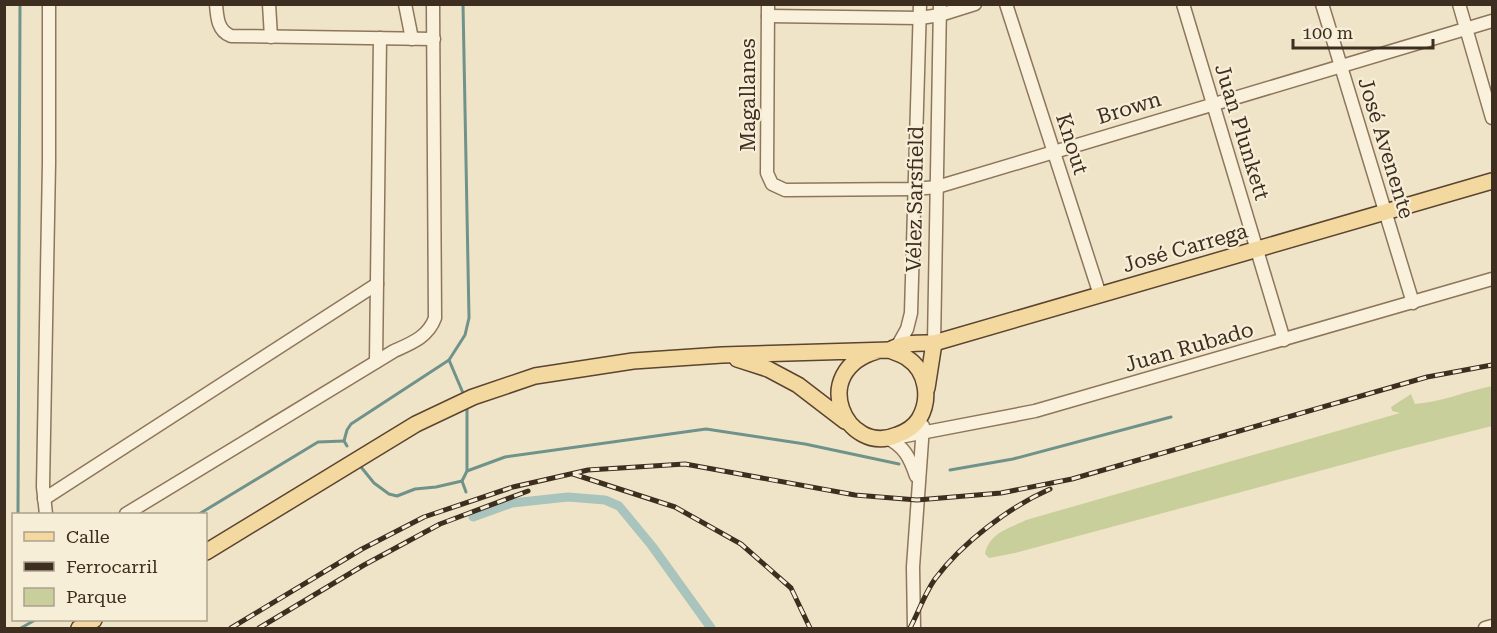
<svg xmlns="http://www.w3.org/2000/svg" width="1497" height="633" font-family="'Roboto Serif',serif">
<rect width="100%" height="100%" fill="#f0e4c8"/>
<g fill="#c9cf9b">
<path d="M712,4v2l-225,-1v-1z"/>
<path d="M1492,386v40l-95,24 -382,103 -26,5 -4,-4c4,-21 23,-25 41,-34l374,-107 -8,-2 -1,-4 20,-13 4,10c27,-2 51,-13 77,-18z"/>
</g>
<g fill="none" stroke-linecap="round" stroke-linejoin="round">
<g stroke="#6f938a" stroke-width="3">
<path d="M449,360l14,33"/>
<path d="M347,446l-3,-5 3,-11 4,-6 98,-64 16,-25 4,-17 -6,-314"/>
<path d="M361,467l13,16 15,11 8,2 18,-7 21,-2 26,-6"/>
<path d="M950,470l63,-11 158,-42"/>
<path d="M467,471l38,-14 201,-28 99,15 94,20"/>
<path d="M466,492l-4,-11 5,-10v-62"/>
<path d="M18,514l2,-510"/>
<path d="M199,514l119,-72 26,-1"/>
<path d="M21,628l14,-8"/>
</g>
<path stroke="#a9c4bc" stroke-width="9" d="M473,517l39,-14 56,-6 37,3 14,6 33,40 59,82"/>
<g stroke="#8d765c" stroke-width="15">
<g id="minor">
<path d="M216,4c1,14 2,27 15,32l203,3"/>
<path d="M269,4l2,33"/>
<path d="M405,4l7,35"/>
<path d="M768,4l-1,169 5,11 13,6 129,-1 23,-2 555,-166"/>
<path d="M1006,4l94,291"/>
<path d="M1183,4l101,336"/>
<path d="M1322,4l91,299"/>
<path d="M1459,4l33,114"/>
<path d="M768,16l152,2 20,-3 35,-11"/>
<path d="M934,343l6,-339"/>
<path d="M898,345l9,-16 4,-16 9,-309"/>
<path d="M376,362l4,-324"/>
<path d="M900,437l135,-26 457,-132"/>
<path d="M887,438c17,8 23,20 29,38"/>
<path d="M44,499l333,-215"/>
<path d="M46,514l-3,-27 6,-324v-159"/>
<path d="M126,514l268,-163c18,-8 34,-14 41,-33l-2,-314"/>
<path d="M914,628l-1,-61 10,-141"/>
<path d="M1485,628l7,-2"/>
</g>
</g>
<g stroke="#5b4430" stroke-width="18">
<g id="major">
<path d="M890,350c14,-8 28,-7 44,-7l558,-162"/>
<path d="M737,359l31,10 30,16 47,36"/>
<path d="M927,388l7,-45"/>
<path d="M206,552l210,-128 57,-27 62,-21 98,-15 89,-6 168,-5c5,3 12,4 17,8 20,13 24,41 12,61 -5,8 -13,13 -22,16 -51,22 -90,-64 -20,-84"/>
<path d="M79,628l15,-8"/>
</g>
</g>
<use href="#minor" stroke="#faf1dc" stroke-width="12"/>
<use href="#major" stroke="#f3d9a0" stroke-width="15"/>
<g stroke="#3d2e20" stroke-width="5">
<g id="rail">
<path d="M573,474l102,33 66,37 50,44 19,40"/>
<path d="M231,628l131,-79 62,-32 89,-30 75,-17 97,-6 170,31 62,5 84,-7 71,-14 355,-102 65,-12"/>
<path d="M259,628l105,-63 76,-41 88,-33"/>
<path d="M910,628c8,-15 15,-35 25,-49 27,-36 74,-72 115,-90"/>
</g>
</g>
<use href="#rail" stroke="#f7eed8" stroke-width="3" stroke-dasharray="9" stroke-linecap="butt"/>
</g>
<g text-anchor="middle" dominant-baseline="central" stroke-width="4.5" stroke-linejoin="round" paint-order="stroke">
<g font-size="21" fill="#3d2e20" stroke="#f7eed8">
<text transform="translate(748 95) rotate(-90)">Magallanes</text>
<text transform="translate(1129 108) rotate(-17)">Brown</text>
<text transform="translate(1242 132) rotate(73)">Juan Plunkett</text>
<text transform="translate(1072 144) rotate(72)">Knout</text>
<text transform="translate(1386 148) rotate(73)">José Avenente</text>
<text transform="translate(915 199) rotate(-89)">Vélez Sarsfield</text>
<text transform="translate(1185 248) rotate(-16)">José Carrega</text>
<text transform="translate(1189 347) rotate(-16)">Juan Rubado</text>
</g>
</g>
<rect width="1497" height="633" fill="none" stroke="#3d2e20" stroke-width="12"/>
<rect x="12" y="513" width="195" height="108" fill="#f7eed8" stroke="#ada18e" stroke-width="1.5"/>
<rect x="24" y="532" width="30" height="9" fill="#f3d9a0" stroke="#ada18e" stroke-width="1.5"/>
<text x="66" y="543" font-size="18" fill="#3d2e20">Calle</text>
<rect x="24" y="562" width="30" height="9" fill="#3d2e20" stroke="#ada18e" stroke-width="1.5"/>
<text x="66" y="573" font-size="18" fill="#3d2e20">Ferrocarril</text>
<rect x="24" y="588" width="30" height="18" fill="#c9cf9b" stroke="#ada18e" stroke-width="1.5"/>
<text x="66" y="603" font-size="18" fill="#3d2e20">Parque</text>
<path d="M1293 39v9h140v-9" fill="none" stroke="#3d2e20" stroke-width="3"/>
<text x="1302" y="39" font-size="18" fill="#3d2e20" stroke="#f7eed8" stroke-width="4.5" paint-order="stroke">100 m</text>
</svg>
